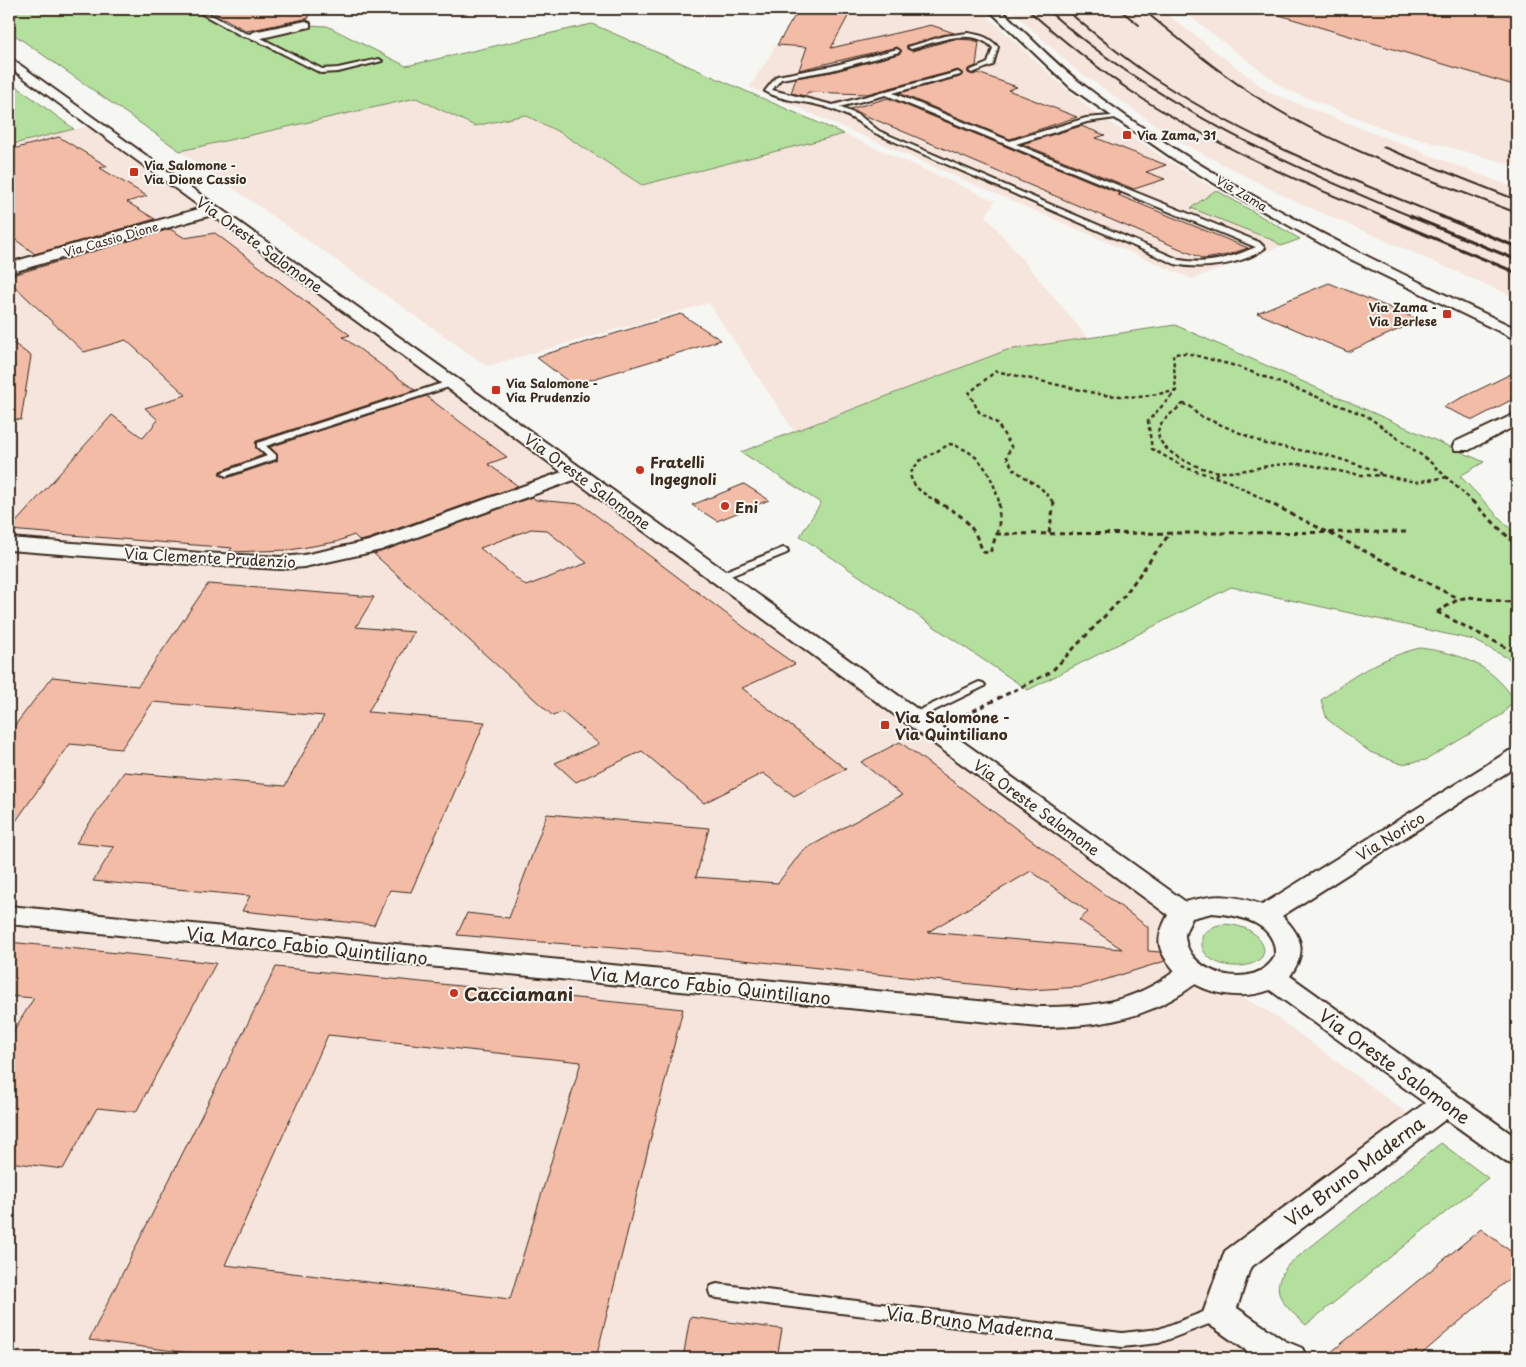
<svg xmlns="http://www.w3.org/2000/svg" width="1526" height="1367" font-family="'Playpen Sans',sans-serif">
<rect width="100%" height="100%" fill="#f6f6f2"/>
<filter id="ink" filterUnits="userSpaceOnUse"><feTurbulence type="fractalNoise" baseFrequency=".02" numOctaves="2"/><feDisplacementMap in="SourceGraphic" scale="10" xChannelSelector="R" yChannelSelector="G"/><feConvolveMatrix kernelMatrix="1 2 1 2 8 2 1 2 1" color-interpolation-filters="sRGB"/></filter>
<g filter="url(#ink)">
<g fill="#f5e5dc">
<path d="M799,9h181l77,72 37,31 95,62 111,65 -108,40 -442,-192z"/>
<path d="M1010,9h150l110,84 247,96v109l-229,-100 -108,-56 -106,-74z"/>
<path d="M1180,9h337v157l-127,-35 -105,-42z"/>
<path d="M416,98l59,28 50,-11 36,18 81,52 202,-51 151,67 -9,15 102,122 -87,14 -207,79 -85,-128 -222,63 -307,-215z"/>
<path d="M96,124l1082,793 14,55 76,39 151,111 -183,138 -17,53 48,45h-1258v-1213z"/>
</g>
<g fill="#b4e09e" stroke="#78855e">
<path d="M9,9h187l48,26 62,-10 21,1 79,40 186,-42 252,110 -202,51 -81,-52 -36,-18 -50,11 -59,-28 -236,53 -171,-120z"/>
<path d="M10,81l2,2 62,46 -65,16z"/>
<path d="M1216,190l84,49 -19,7 -6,-5 -84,-33z"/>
<path d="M1175,325l309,137 -24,14 57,60v127l-43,-23 -243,-53 -203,103 -228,-154 21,-33 -80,-51 266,-102z"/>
<path d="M1420,648c40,5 70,16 94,51l-11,15 -77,46 -25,4 -31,-12 -43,-33 -6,-19c31,-24 61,-43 99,-52z"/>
<path d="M1224,924c13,1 27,4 35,15 27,35 -69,39 -56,-5l12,-8z"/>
<path d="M1441,1143l47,35 -182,147c-22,-20 -40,-33 -17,-61z"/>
</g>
<g fill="#f3bca7" stroke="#3b2a1e" fill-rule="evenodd">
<path d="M207,9h101l1,9 -62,13z"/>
<path d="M799,9h53l-21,39 100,-23 23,8 -47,12v4l5,2 42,-12 18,1 7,2 -3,24 -8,3v4l5,2 5,-2 39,14 -9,3 69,27 -67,22 -111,-46 61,-16 3,-3 -5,-4 -91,24 -59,-2 -3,4 -14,-3 5,-15 36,-6 67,-18 3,-3 -5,-4 -98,23 8,-23 -30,-2z"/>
<path d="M1279,9h227l11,3v74l-238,-71z"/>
<path d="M888,98l233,96 -3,1 130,53 -21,7 -23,4 -354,-150z"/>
<path d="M1081,126l24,9 -9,3 70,27 -20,7 19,7 -31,10 -112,-45z"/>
<path d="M59,137l48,29 -7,2 47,28 -20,6 28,17 -120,35 -26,-19v-85z"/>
<path d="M170,229l15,9 30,-5 135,102 -7,2 72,53 -159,51v7l7,7 -43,16v4l7,3 50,-17v-7l-7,-7 156,-51 81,61 -19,7 30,22 -150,53 -8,2 -6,-6 -18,7 -46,8 -61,2 3,-4 -223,-18 103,-115 31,23 15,-18 -13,-12 41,-13 -60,-55 -42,12 -75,-71v-5z"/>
<path d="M1329,283l91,37 -72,32 -91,-39z"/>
<path d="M681,314l40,26 -148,45 -37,-28z"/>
<path d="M9,340l22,16 -10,64 -12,-1z"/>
<path d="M1517,371v26l-44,23 -30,-13z"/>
<path d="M744,484l25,16 -52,21 -25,-16z"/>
<path d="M532,497l4,3 45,4 188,142 26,18 -53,24 104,81 -52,27 -31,-23 -59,30 -62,-52 -66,31 -21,-19 44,-19 -37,-32 -9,4 -179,-162zM531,529l15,1 41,33 -61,23 -46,-38z"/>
<path d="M208,584l166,13 -18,30 58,5 -46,80 117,10 -74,170 -21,-2 -16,35 -132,-14 8,-15 -157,-15 21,-34 -38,-4 48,-71 161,14 39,-70 -171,-14 -32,47 -51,-5 -61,87v-98l43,-56 86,9z"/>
<path d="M900,742l248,185v24l12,1 5,9 -83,26 -53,3 -353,-37 -219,-18 10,-22 42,5 38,-104 162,14 -13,49 82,6 24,-32 100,-56 -41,-33zM1031,871l57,41 -9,8 43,29 -194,-17z"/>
<path d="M9,942l207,21 -80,149 -39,-4 -34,61 -54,-7v-124l25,-40 -25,-2z"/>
<path d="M276,967l407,42 -87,349h-368l-139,-18zM328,1035l253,27 -71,237 -285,-34z"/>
<path d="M1481,1229l36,27v16l-100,86h-93z"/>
<path d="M690,1317l92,12 -5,29h-94z"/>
</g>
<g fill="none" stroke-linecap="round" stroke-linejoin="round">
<g stroke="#3b2a1e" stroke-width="4">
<g id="lane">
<path d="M193,9h7l45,24 10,2 67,34 16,-1 41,-9 3,2 -44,11 -17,1 -69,-35 -10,-2z"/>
<path d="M968,33c13,2 21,4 30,14l-5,18 -21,8 -3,-2 19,-8 5,-15c-21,-22 -57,-6 -82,1l-3,-2 36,-11z"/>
<path d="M897,49l3,2 -1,1 -67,18 -51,9 -9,11 61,15 125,-33 3,2 -1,1 -67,18 117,48 76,-23 37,-3v2l-36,5 -71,22 243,98 6,6c-22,17 -64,22 -90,16l-300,-131c-18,-13 -35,-23 -57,-28 -16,-4 -39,-5 -53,-14l12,-15 55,-10zM886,95l367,151 3,1c-26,11 -48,18 -76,13l-301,-129 -19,-15 -21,-9z"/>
<path d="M452,380l3,1v4l-189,61 10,9v4l-47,16 -3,1 -5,-3 46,-17 -10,-9v-4z"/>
<path d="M783,548l4,1 1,2 -1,2 -64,26h-8l-1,-2 1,-2z"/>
<path d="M979,682l4,1 2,2 -2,2 -66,32h-8l-2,-2 2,-2z"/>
<path d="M717,1284l405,49 37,-4 60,-23 6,2 2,5 -2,5 -66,25 -37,4 -405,-49 -6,-2 -2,-5 2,-5z"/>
</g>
</g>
<g stroke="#3b2a1e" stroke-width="4">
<g id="street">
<path d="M988,9h12c26,24 50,50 78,72 133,103 288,176 439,248v11l-177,-86 -111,-62 -55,-33 -104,-72z"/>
<path d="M306,21l4,2v4l-57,13 -6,-4 6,-4z"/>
<path d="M9,57l1177,845c29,-8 47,-8 76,3l247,-154 8,-2v17l-235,150c21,21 25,36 8,60l227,162v28l-11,-4 -60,-43 -196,149 -13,40 48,33 17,7 5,10h-50l-50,-35 -4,-10 22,-62 200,-148 -155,-113c-23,9 -54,6 -75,-6 -47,36 -99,43 -156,43l-1030,-103v-18l1030,101c53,0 92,-3 136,-36 -19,-22 -20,-31 -7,-56l-594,-435 -193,70 -77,17 -23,2 -80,-4 -192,-15v-12l192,15 80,4 23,-2 65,-14 193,-69 -350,-257 -203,58v-10l193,-55 -193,-141zM1212,913c26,2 65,9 63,43 -18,36 -88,20 -90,-20 0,-6 5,-12 7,-18z"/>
<path d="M1517,413v12l-48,25h-14l-2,-4 2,-4z"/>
</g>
</g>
<g stroke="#3b2a1e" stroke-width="2.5" stroke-dasharray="4 3" stroke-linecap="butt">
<path d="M1183,404l6,1 9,10 68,29 61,11 51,16 3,4c-30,3 -58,-11 -87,-11 -25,-1 -48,9 -72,8 -18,0 -71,-21 -63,-44 2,-8 17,-18 24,-24z"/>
<path d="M1381,475l34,7 34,-5"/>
<path d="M1215,476l3,-4"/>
<path d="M938,502c-12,-7 -25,-13 -28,-28l9,-13 31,-17c29,7 42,30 49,58"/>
<path d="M1053,502l-12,-14 -28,-19 -7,-14 6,-7 -15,-25 -18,-11 -10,-19 27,-22 107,24 36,2 37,-6"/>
<path d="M1269,502l-41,-21 -42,-13 -34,-19 -4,-28 28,-30 -3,-37 13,-1 50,13 131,50 61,44 45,42"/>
</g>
<g stroke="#3b2a1e" stroke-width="3" stroke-dasharray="5 4" stroke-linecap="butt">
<path d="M935,501c28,14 37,21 48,51l7,1 9,-26v-26"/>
<path d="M1266,501l193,98"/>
<path d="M1472,501l45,45"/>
<path d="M1049,533l5,-30 -2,-2"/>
<path d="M996,534l410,-2"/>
<path d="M1437,612l80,41"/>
<path d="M1437,612l22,-13 10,-2 48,6"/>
<path d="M957,719l94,-47 73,-76 46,-63"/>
</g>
<use href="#lane" fill="#f6f6f2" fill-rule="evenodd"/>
<use href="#street" fill="#f6f6f2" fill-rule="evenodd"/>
<g stroke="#3b2a1e" stroke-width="2">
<path d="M1027,9c34,30 70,59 108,85 77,50 164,88 249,123"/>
<path d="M1046,9c108,95 236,154 367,208"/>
<path d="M1065,9c27,23 55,46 84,66 90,60 194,102 295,142"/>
<path d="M1119,9l20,16"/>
<path d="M1142,9c40,32 78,65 121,92 78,49 168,79 254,112"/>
<path d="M1383,147l134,53"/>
</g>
<g stroke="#3b2a1e" stroke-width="3">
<path d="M1381,216l136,57"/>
<path d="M1410,216l107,44"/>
<path d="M1440,216l77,31"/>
</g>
</g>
</g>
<g fill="#c8321e" stroke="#f6f6f2" stroke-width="2">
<rect x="1122" y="130" width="10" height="10" rx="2.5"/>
<rect x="129" y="167" width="10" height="10" rx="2.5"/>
<rect x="1442" y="309" width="10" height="10" rx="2.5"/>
<rect x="491" y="385" width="10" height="10" rx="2.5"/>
<circle cx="640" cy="470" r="5"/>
<circle cx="725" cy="506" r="5"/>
<rect x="880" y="720" width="10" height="10" rx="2.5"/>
<circle cx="454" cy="993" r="5"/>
</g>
<g text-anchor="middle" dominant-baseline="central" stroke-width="4" stroke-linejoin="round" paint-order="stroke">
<g font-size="12" font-weight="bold" fill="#3b2a1e" stroke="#f6f6f2" text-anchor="start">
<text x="1137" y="135">Via Zama, 31</text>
<text x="144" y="165">Via Salomone -<tspan x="144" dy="14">Via Dione Cassio</tspan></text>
<text x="1437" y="307" text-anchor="end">Via Zama -<tspan x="1437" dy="14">Via Berlese</tspan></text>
<text x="506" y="383">Via Salomone -<tspan x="506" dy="14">Via Prudenzio</tspan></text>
</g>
<g font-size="12" fill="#3b2a1e" stroke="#f6f6f2">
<text transform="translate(1242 193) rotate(31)">Via Zama</text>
<text transform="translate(111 239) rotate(-16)">Via Cassio Dione</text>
</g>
<g font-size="15" fill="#3b2a1e" stroke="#f6f6f2">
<text transform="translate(260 244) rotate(36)">Via Oreste Salomone</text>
<text transform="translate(588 481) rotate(36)">Via Oreste Salomone</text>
<text transform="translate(210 557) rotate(3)">Via Clemente Prudenzio</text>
<text transform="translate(1037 807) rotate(36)">Via Oreste Salomone</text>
<text transform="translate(1390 836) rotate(-32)">Via Norico</text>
</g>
<g font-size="15" font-weight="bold" fill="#3b2a1e" stroke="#f6f6f2" text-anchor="start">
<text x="650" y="461">Fratelli<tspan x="650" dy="17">Ingegnoli</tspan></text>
<text x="735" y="506">Eni</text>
<text x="895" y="716">Via Salomone -<tspan x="895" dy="17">Via Quintiliano</tspan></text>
</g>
<g font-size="18" fill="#3b2a1e" stroke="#f6f6f2">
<text transform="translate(307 945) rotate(6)">Via Marco Fabio Quintiliano</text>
<text transform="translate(710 985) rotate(6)">Via Marco Fabio Quintiliano</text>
<text transform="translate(1395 1066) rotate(36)">Via Oreste Salomone</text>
<text transform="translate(1354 1171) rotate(-37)">Via Bruno Maderna</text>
<text transform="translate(970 1322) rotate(7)">Via Bruno Maderna</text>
</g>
<g font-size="18" font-weight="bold" fill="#3b2a1e" stroke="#f6f6f2" text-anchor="start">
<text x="464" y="993">Cacciamani</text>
</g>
</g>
<rect width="1526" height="1367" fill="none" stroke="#f6f6f2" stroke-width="30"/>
<rect x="15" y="15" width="1496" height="1337" fill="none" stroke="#3b2a1e" stroke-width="2" filter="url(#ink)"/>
</svg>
